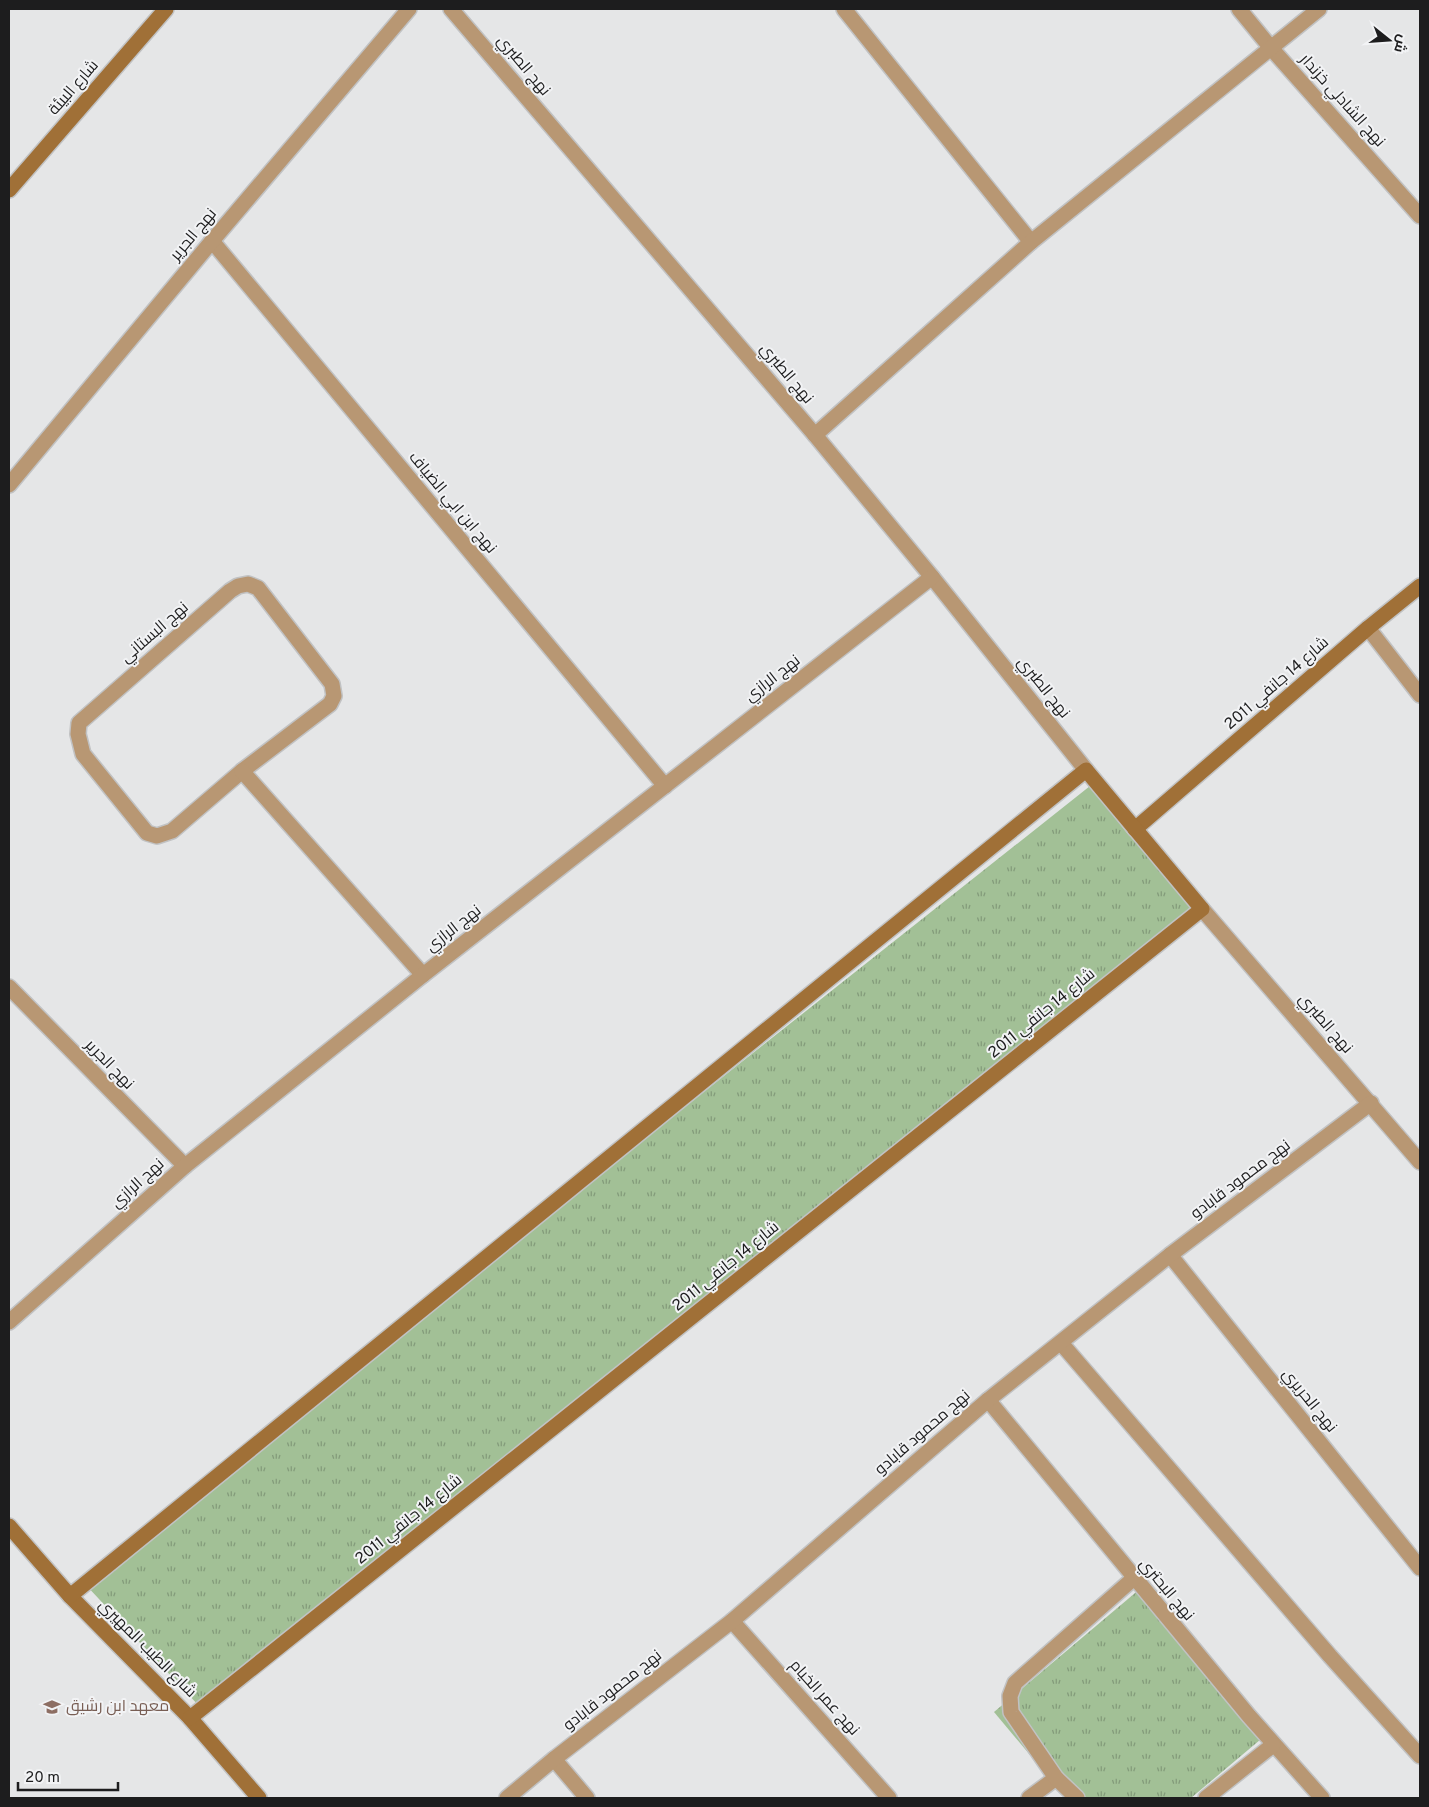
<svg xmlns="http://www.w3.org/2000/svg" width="1429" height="1807" font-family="Overpass,Cairo,sans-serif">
<defs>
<pattern id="grass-tufts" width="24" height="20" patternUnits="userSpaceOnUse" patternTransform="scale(1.25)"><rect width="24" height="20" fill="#a2c096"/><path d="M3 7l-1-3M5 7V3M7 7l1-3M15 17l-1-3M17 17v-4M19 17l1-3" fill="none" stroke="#839b7a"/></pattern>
</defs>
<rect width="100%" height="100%" fill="#e5e6e7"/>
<g fill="url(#grass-tufts)">
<path d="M1090,786l37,47 73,70 -1000,804 -116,-124z"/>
<path d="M1141,1588l126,146 -76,64h-125l-72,-86z"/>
</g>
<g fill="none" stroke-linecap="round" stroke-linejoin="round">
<g stroke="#c1c2c3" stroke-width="18">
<g id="street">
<path d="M451,9l364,426 117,142 154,193"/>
<path d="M844,9l187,233"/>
<path d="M1239,9l32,39 149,168"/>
<path d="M212,241l453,545"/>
<path d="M815,435l216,-193 288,-233"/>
<path d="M9,485l203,-244 197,-232"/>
<path d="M248,584l10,4 74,96 2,12 -4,8 -88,67 -70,60 -15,5 -10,-3 -64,-79 -5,-20 1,-11 151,-132 8,-5z"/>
<path d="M1368,628l52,67"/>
<path d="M242,771l181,204"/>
<path d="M1202,909l218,253"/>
<path d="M9,987l176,179"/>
<path d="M1170,1255l250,313"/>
<path d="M9,1322l176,-156 238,-191 509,-398"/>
<path d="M1061,1343l269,313 90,100"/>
<path d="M988,1400l261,316 73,82"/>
<path d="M732,1621l157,177"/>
<path d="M554,1759l33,39"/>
<path d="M507,1798l47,-39 178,-138 256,-221 182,-145 201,-152"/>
<path d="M1029,1798l27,-20"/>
<path d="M1077,1798l-21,-20 -45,-66 -1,-16 5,-13 119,-105"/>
<path d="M1206,1798l67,-53"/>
</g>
</g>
<g stroke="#c1c2c3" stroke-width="18">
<g id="secondary">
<path d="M9,190l157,-181"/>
<path d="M1135,829l233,-201 52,-42"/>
<path d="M9,1526l61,70 120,122 69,80"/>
<path d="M70,1596l1016,-826 116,139 -1012,809"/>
</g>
</g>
<use href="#street" stroke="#b89773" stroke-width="15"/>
<use href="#secondary" stroke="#a07037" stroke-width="15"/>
</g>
<defs>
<g id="school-bare" transform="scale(1.35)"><path d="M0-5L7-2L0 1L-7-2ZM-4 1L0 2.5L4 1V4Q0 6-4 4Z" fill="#8d6e63" stroke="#f2f3f5" stroke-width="2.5" paint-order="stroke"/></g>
</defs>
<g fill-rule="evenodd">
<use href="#school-bare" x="52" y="1707"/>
</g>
<g text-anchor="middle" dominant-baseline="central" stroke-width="4" stroke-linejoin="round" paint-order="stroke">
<g font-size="16" fill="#1d1d1e" stroke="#f2f3f5">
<text transform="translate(523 66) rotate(50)">نهج الطبري</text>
<text transform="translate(74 88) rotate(-49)">شارع البيئة</text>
<text transform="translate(1342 101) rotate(48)">نهج الشادلي خزندار</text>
<text transform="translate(194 235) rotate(-50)">نهج الجرير</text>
<text transform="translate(786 374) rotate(50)">نهج الطبري</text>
<text transform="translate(452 503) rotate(50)">نهج ابن ابي الضياف</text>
<text transform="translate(155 633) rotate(-41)">نهج البستاني</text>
<text transform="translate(773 679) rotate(-38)">نهج الرازي</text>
<text transform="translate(1277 684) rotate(-41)">شارع 14 جانفي 2011</text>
<text transform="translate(1043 688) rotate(51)">نهج الطبري</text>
<text transform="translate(454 929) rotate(-38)">نهج الرازي</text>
<text transform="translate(1042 1014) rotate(-39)">شارع 14 جانفي 2011</text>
<text transform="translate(1325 1024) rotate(49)">نهج الطبري</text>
<text transform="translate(109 1065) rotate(46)">نهج الجرير</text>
<text transform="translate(1241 1180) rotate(-37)">نهج محمود قابادو</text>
<text transform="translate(138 1184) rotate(-42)">نهج الرازي</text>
<text transform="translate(726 1267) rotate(-39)">شارع 14 جانفي 2011</text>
<text transform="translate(1309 1401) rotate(51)">نهج الحريري</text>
<text transform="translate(923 1433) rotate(-41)">نهج محمود قابادو</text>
<text transform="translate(409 1520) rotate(-39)">شارع 14 جانفي 2011</text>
<text transform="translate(1166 1590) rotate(50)">نهج البحتري</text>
<text transform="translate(147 1649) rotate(45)">شارع الطيب المهيري</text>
<text transform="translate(613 1691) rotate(-38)">نهج محمود قابادو</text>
<text transform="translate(824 1698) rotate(48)">نهج عمر الخيام</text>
</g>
<g font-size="16" fill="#785e54" stroke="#f2f3f5" text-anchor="start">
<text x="66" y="1707">معهد ابن رشيق</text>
</g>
</g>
<rect width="1429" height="1807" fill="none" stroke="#1d1d1e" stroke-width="20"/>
<g transform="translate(1389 40) rotate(107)" stroke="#f2f3f5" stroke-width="4" paint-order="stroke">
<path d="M0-4L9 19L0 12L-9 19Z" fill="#1d1d1e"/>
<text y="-8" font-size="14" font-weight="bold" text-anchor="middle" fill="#1d1d1e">ش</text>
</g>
<path d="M18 1782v8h100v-8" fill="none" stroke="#1d1d1e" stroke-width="2.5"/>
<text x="25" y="1782" font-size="15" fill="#1d1d1e" stroke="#f2f3f5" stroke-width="4" paint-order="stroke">20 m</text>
</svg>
